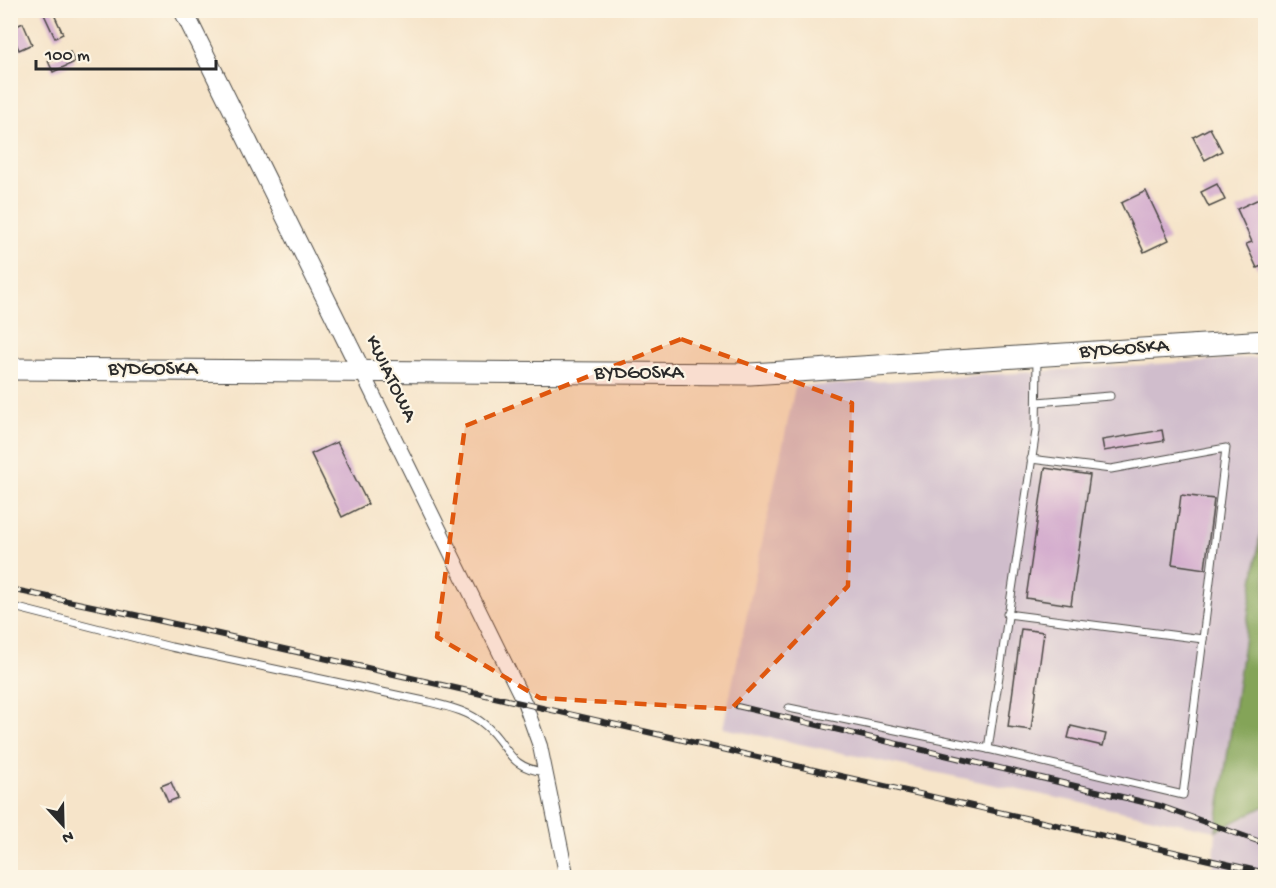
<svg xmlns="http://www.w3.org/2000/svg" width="1276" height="888" font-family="'Gochi Hand',sans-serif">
<rect width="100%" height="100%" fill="#fcf5e5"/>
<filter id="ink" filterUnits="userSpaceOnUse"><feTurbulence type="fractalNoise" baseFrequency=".0167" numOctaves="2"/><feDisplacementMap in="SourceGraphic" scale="12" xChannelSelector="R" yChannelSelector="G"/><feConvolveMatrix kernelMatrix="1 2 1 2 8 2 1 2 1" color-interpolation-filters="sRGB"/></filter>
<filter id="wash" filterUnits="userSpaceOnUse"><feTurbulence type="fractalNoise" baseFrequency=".008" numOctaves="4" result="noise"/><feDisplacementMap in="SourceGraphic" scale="24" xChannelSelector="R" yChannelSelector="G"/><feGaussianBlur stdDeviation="1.35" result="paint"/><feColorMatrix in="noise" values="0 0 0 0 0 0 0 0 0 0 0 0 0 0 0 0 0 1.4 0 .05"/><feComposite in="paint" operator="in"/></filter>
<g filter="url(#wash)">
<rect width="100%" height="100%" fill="#f6e4c9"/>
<path fill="#d0bdcc" d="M1265,357v145l-49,327 49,-78v126h-52l3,-46 -493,-103 72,-341z"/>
<path fill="#84a459" stroke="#586842" stroke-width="1.5" d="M1265,502v304l-49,25z"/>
<g id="blocks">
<g fill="#d3abcd">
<path d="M42,10h10l11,24 -8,4z"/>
<path d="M23,23l9,21 -13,6 -9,-21z"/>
<path d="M70,52l5,10 -22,10 -5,-11z"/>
<path d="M1210,128l12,23 -17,9 -12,-23z"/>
<path d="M1217,184l8,16 -16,7 -8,-15z"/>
<path d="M1146,191l23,49 -25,12 -23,-49z"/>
<path d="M1261,198l5,10v56l-9,4 -11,-24 6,-2 -15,-33z"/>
<path d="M1162,430l2,11 -60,10 -2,-11z"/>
<path d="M337,442l31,62 -26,13 -31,-63z"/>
<path d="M1045,468l45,7 -19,130 -45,-7z"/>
<path d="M1181,495l33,4 -9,70 -33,-5z"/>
<path d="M1021,629l23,3 -13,98 -23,-3z"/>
<path d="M1071,726l35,8 -3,12 -35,-8z"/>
<path d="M171,782l7,16 -10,4 -7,-16z"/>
</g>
</g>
</g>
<g filter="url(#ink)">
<use href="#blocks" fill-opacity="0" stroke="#494743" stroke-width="1.5"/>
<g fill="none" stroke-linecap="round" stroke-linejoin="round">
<g stroke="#494743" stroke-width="9">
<g id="lane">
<path d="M1037,402l73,-6"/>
<path d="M1031,459l80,10 115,-21 -23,191"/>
<path d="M10,606l161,41 258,55c20,5 40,9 56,23 24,20 22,43 60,47"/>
<path d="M789,708l199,41 195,46 20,-156 -196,-25"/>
<path d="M988,749l48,-318 1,-72"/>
</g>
</g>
<g stroke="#494743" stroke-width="16">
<path id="street" d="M362,372l163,332 15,42 27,132"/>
</g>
<g stroke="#494743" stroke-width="20">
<path id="secondary" d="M183,10l179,362"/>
</g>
<g stroke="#494743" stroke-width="23">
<path id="primary" d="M10,369l740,5 516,-33"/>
</g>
<use href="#lane" stroke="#fff" stroke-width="7"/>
<use href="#street" stroke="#fff" stroke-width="14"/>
<use href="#secondary" stroke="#fff" stroke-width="18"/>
<use href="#primary" stroke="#fff" stroke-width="21"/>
<g stroke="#2b2b2b" stroke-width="6">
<g id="rail">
<path d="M10,589l125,26 1131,258"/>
<path d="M737,706l423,100 106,38"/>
</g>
</g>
<use href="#rail" stroke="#fcf5e5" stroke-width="4" stroke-dasharray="11" stroke-linecap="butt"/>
</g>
</g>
<path fill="#df570e" fill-opacity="0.2" stroke="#df570e" stroke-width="4.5" stroke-dasharray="12 8" stroke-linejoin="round" d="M681,339l171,64 -4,183 -117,123 -191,-11 -103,-61 28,-211z"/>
<g text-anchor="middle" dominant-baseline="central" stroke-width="4.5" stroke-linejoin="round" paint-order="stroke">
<g font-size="20" fill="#2b2b2b" stroke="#fcf5e5">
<text transform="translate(1124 350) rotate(-4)">BYDGOSKA</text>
<text x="153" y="370">BYDGOSKA</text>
<text x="639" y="374">BYDGOSKA</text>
<text transform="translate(390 379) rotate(64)">KWIATOWA</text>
</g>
</g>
<rect width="1276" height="888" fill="none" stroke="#fcf5e5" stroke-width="36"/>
<g transform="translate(63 825) rotate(158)" stroke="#fcf5e5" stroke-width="4.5" paint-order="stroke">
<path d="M0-4.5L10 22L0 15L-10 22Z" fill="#2b2b2b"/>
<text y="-9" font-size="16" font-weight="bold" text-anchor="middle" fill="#2b2b2b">N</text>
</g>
<path d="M36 60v9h180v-9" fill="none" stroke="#2b2b2b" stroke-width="3"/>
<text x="45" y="60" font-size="18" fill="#2b2b2b" stroke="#fcf5e5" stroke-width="4.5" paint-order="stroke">100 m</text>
</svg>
